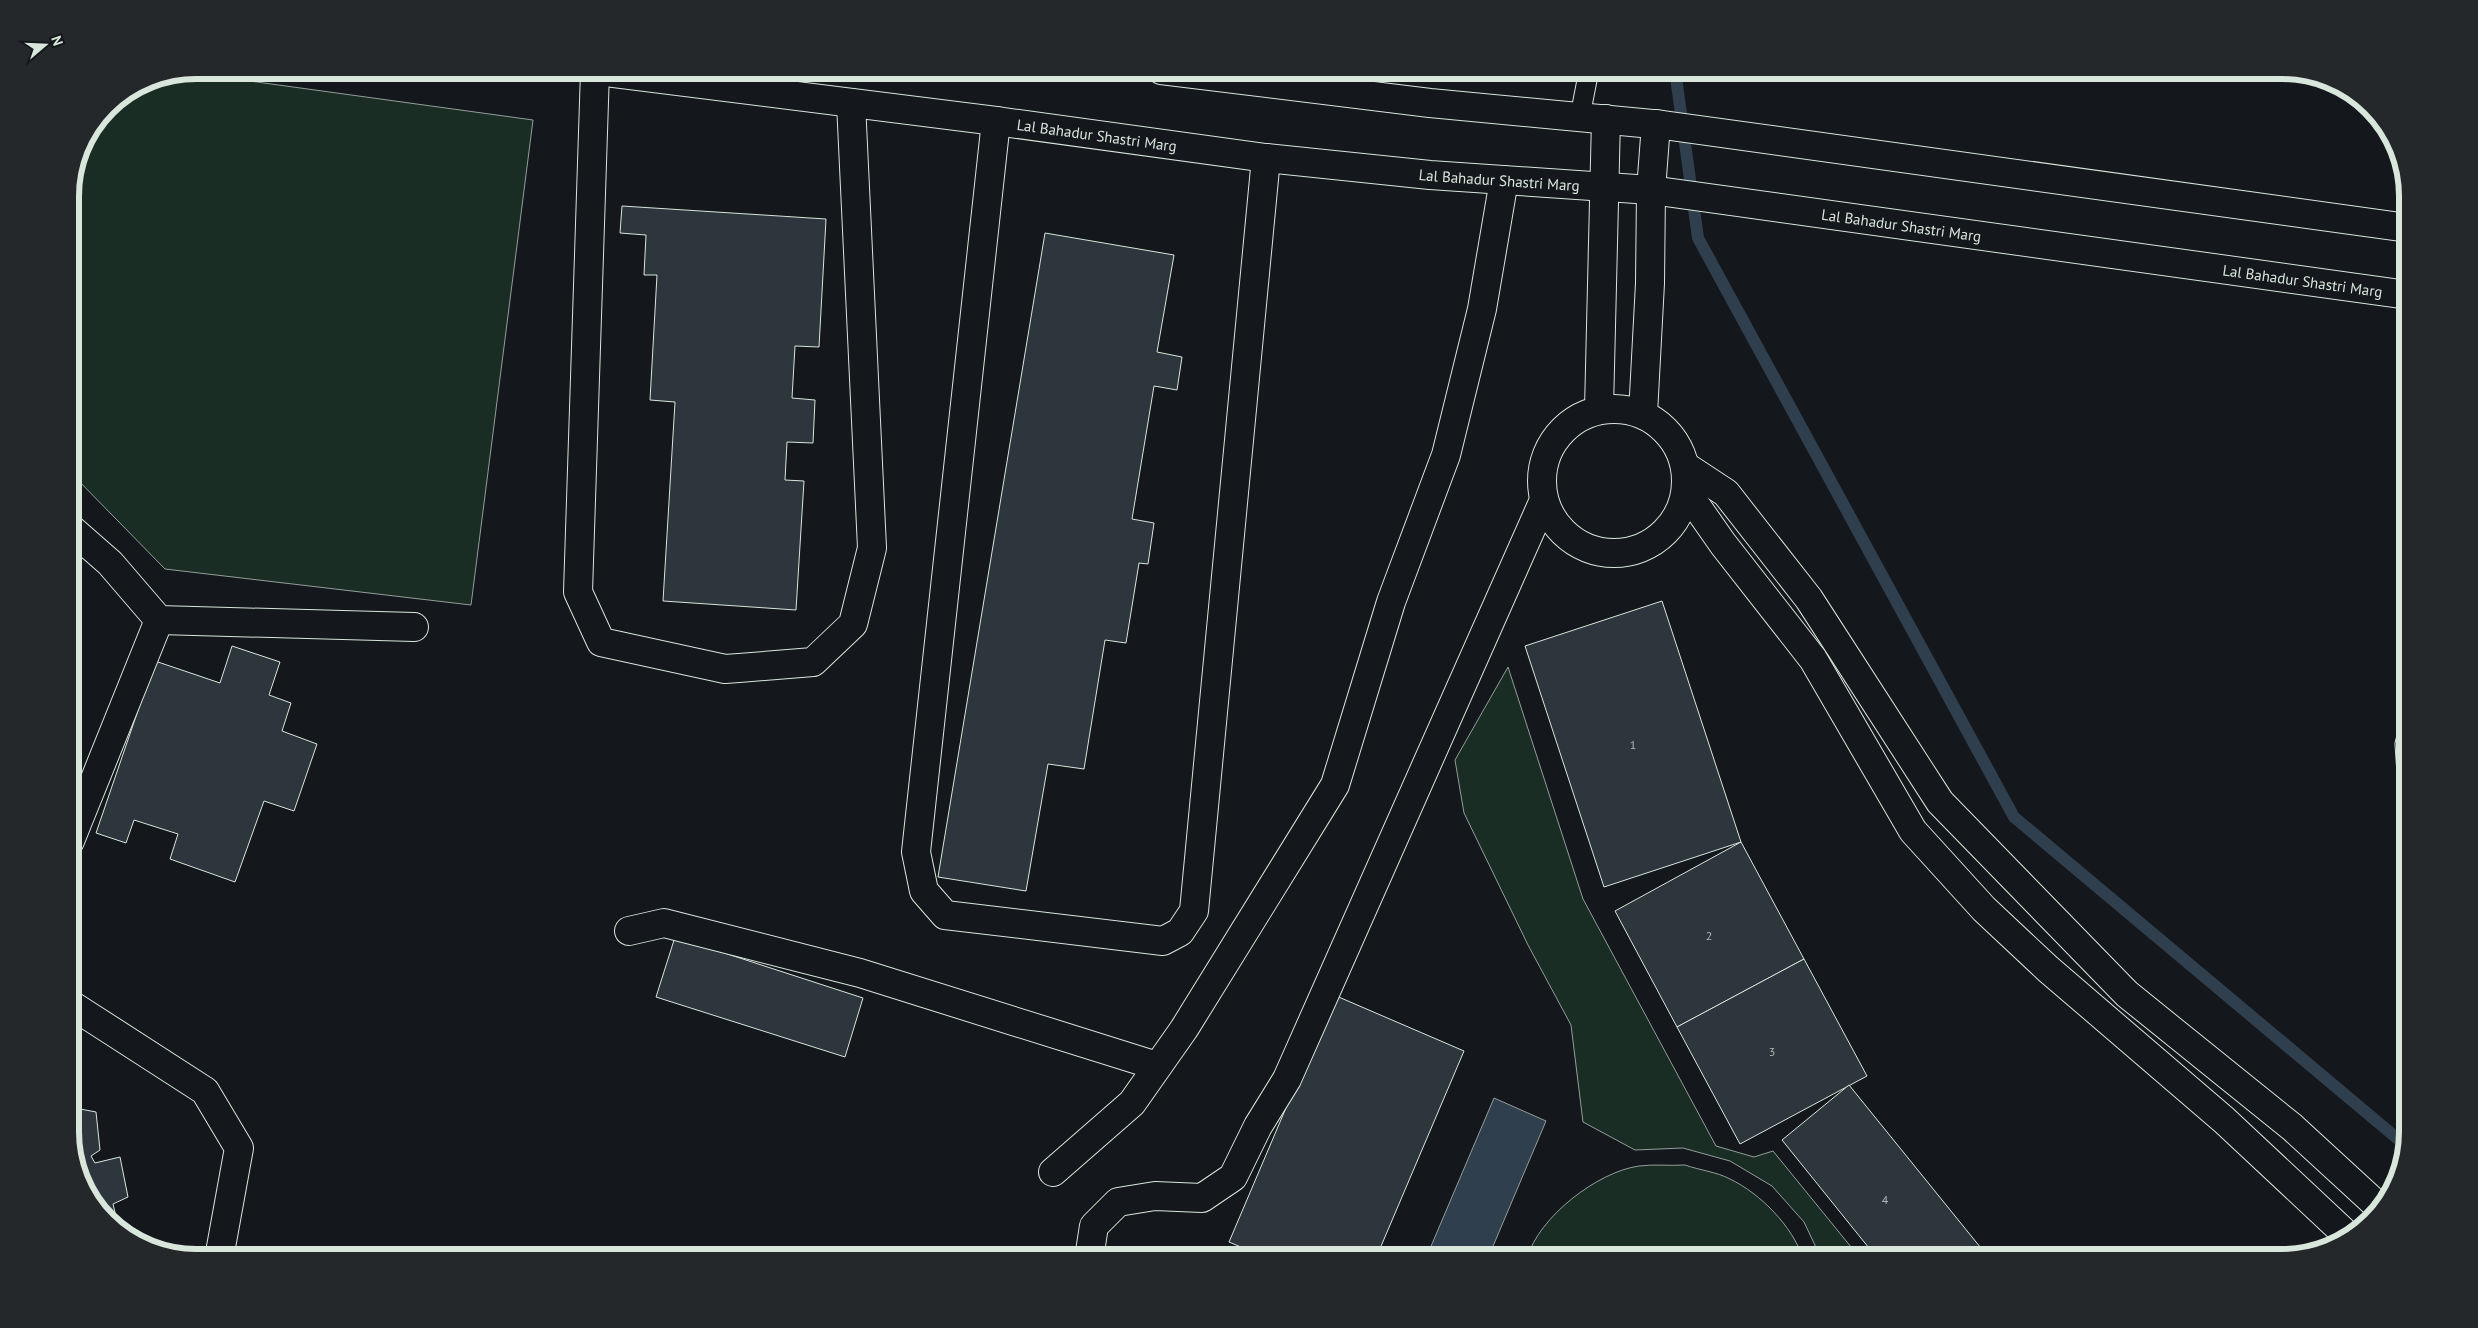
<svg xmlns="http://www.w3.org/2000/svg" width="2478" height="1328" font-family="'PT Sans',sans-serif">
<rect width="100%" height="100%" fill="#14181c"/>
<g fill="#1a2d24" stroke="#939e99">
<path d="M184,72l349,48 -62,485 -306,-36 -95,-97v-284l10,-41 27,-40 41,-28z"/>
<path d="M1508,667l75,232 133,247 38,11 19,-6 87,107h-39l-17,-36 -32,-36 -42,-25 -47,-13 -48,2 -52,-28 -12,-97 -43,-80 -64,-132 -9,-53z"/>
<path d="M1685,1165c14,5 32,7 45,14 31,15 62,47 73,79h-276c12,-41 70,-86 112,-92 15,-2 31,0 46,-1z"/>
</g>
<path fill="#2f3f4d" stroke="#939e99" d="M1494,1098l52,23 -58,137h-62z"/>
<g fill="none" stroke-linecap="round" stroke-linejoin="round">
<path stroke="#2f3f4d" stroke-width="12" d="M1675,70l23,168 316,579 391,328"/>
</g>
<g fill="#2c363c" stroke="#d8e6dc">
<path d="M622,206l204,13 -7,128 -24,-1 -3,52 23,2 -2,43 -26,-1 -2,38 19,1 -8,129 -133,-9 12,-199 -25,-2 7,-125h-13l2,-40 -26,-2z"/>
<path d="M1045,233l129,22 -17,97 25,5 -5,33 -23,-4 -22,133 22,4 -6,41 -9,-1 -13,80 -21,-3 -21,129 -36,-5 -22,127 -88,-14z"/>
<path d="M1662,601l79,241 -137,45 -79,-241z"/>
<path d="M232,646l48,16 -11,33 22,8 -9,28 35,13 -23,67 -30,-10 -29,81 -65,-23 8,-25 -44,-14 -8,23 -30,-10 59,-172 65,22z"/>
<path d="M1741,842l63,117 -127,68 -62,-116z"/>
<path d="M675,937l188,61 -18,59 -189,-60z"/>
<path d="M1804,959l63,117 -127,68 -63,-117z"/>
<path d="M1334,995l130,56 -88,207h-109l-38,-16z"/>
<path d="M70,1081l6,1 3,13 -9,3z"/>
<path d="M1849,1085l140,173h-112l-95,-118z"/>
<path d="M70,1102l5,6 21,4 4,38 -9,6 4,7 25,-6 8,40 -15,7 5,21 -27,-23 -21,-61z"/>
</g>
<g fill="none" stroke-linecap="round" stroke-linejoin="round">
<g stroke="#d8e6dc" stroke-width="21">
<g id="lane">
<path d="M1580,116l9,-46"/>
<path d="M2408,733l-3,11 3,45"/>
</g>
</g>
<g stroke="#d8e6dc" stroke-width="30">
<g id="street">
<path d="M595,71l-17,521 23,50 124,27 14,-1 74,-6 40,-38 19,-76 -21,-445"/>
<path d="M996,121l-80,731 8,39 21,24 218,26 17,-9 14,-21 72,-753"/>
<circle cx="1614" cy="481" r="72"/>
<path d="M1599,409l7,-290"/>
<path d="M1643,414l7,-131 1,-93 5,-66"/>
<path d="M1685,466l41,27 83,106 131,203 187,192 165,133 86,79"/>
<path d="M1686,491l37,53 90,115 100,172 71,78 64,60 176,151 125,117"/>
<path d="M70,528l40,35 49,57 255,7"/>
<path d="M70,841l89,-221"/>
<path d="M629,931l35,-8 196,50 297,93"/>
<path d="M70,1004l135,87 34,57 -20,110"/>
<path d="M1053,1172l79,-69 52,-74 151,-244 56,-183 55,-147 36,-146 22,-129"/>
<path d="M1089,1258l5,-32 24,-24 37,-6 47,2 31,-21 25,-51 29,-47 257,-579"/>
</g>
</g>
<g stroke="#d8e6dc" stroke-width="30">
<g id="primary">
<path id="s1" d="M590,70l406,51 270,37 164,17 221,15 757,105"/>
<path d="M1161,70l269,33 233,22 745,103"/>
</g>
</g>
<use href="#lane" stroke="#14181c" stroke-width="19"/>
<use href="#street" stroke="#14181c" stroke-width="28"/>
<use href="#primary" stroke="#14181c" stroke-width="28"/>
</g>
<g text-anchor="middle" dominant-baseline="central" stroke-width="4" stroke-linejoin="round" paint-order="stroke">
<g font-size="12" fill="#adbab4">
<text x="1633" y="744">1</text>
<text x="1709" y="935">2</text>
<text x="1772" y="1051">3</text>
<text x="1885" y="1199">4</text>
</g>
<g font-size="15" fill="#d8e6dc" stroke="#14181c">
<text stroke="none"><textPath href="#s1" startOffset="511">Lal Bahadur Shastri Marg</textPath></text>
<text stroke="none"><textPath href="#s1" startOffset="916">Lal Bahadur Shastri Marg</textPath></text>
<text stroke="none"><textPath href="#s1" startOffset="1321">Lal Bahadur Shastri Marg</textPath></text>
<text stroke="none"><textPath href="#s1" startOffset="1726">Lal Bahadur Shastri Marg</textPath></text>
</g>
</g>
<path d="M0 0H2478V1328H0ZM196 79H2282A117 117 0 0 1 2399 196V1132A117 117 0 0 1 2282 1249H196A117 117 0 0 1 79 1132V196A117 117 0 0 1 196 79Z" fill="#24282b" fill-rule="evenodd"/>
<path fill="none" stroke="#d8e6dc" stroke-width="6" d="M196 79H2282A117 117 0 0 1 2399 196V1132A117 117 0 0 1 2282 1249H196A117 117 0 0 1 79 1132V196A117 117 0 0 1 196 79Z"/>
<g transform="translate(45 45) rotate(71)" stroke="#14181c" stroke-width="4" paint-order="stroke">
<path d="M0-4L9 19L0 12L-9 19Z" fill="#d8e6dc"/>
<text y="-8" font-size="14" font-weight="bold" text-anchor="middle" fill="#d8e6dc">N</text>
</g>
</svg>
